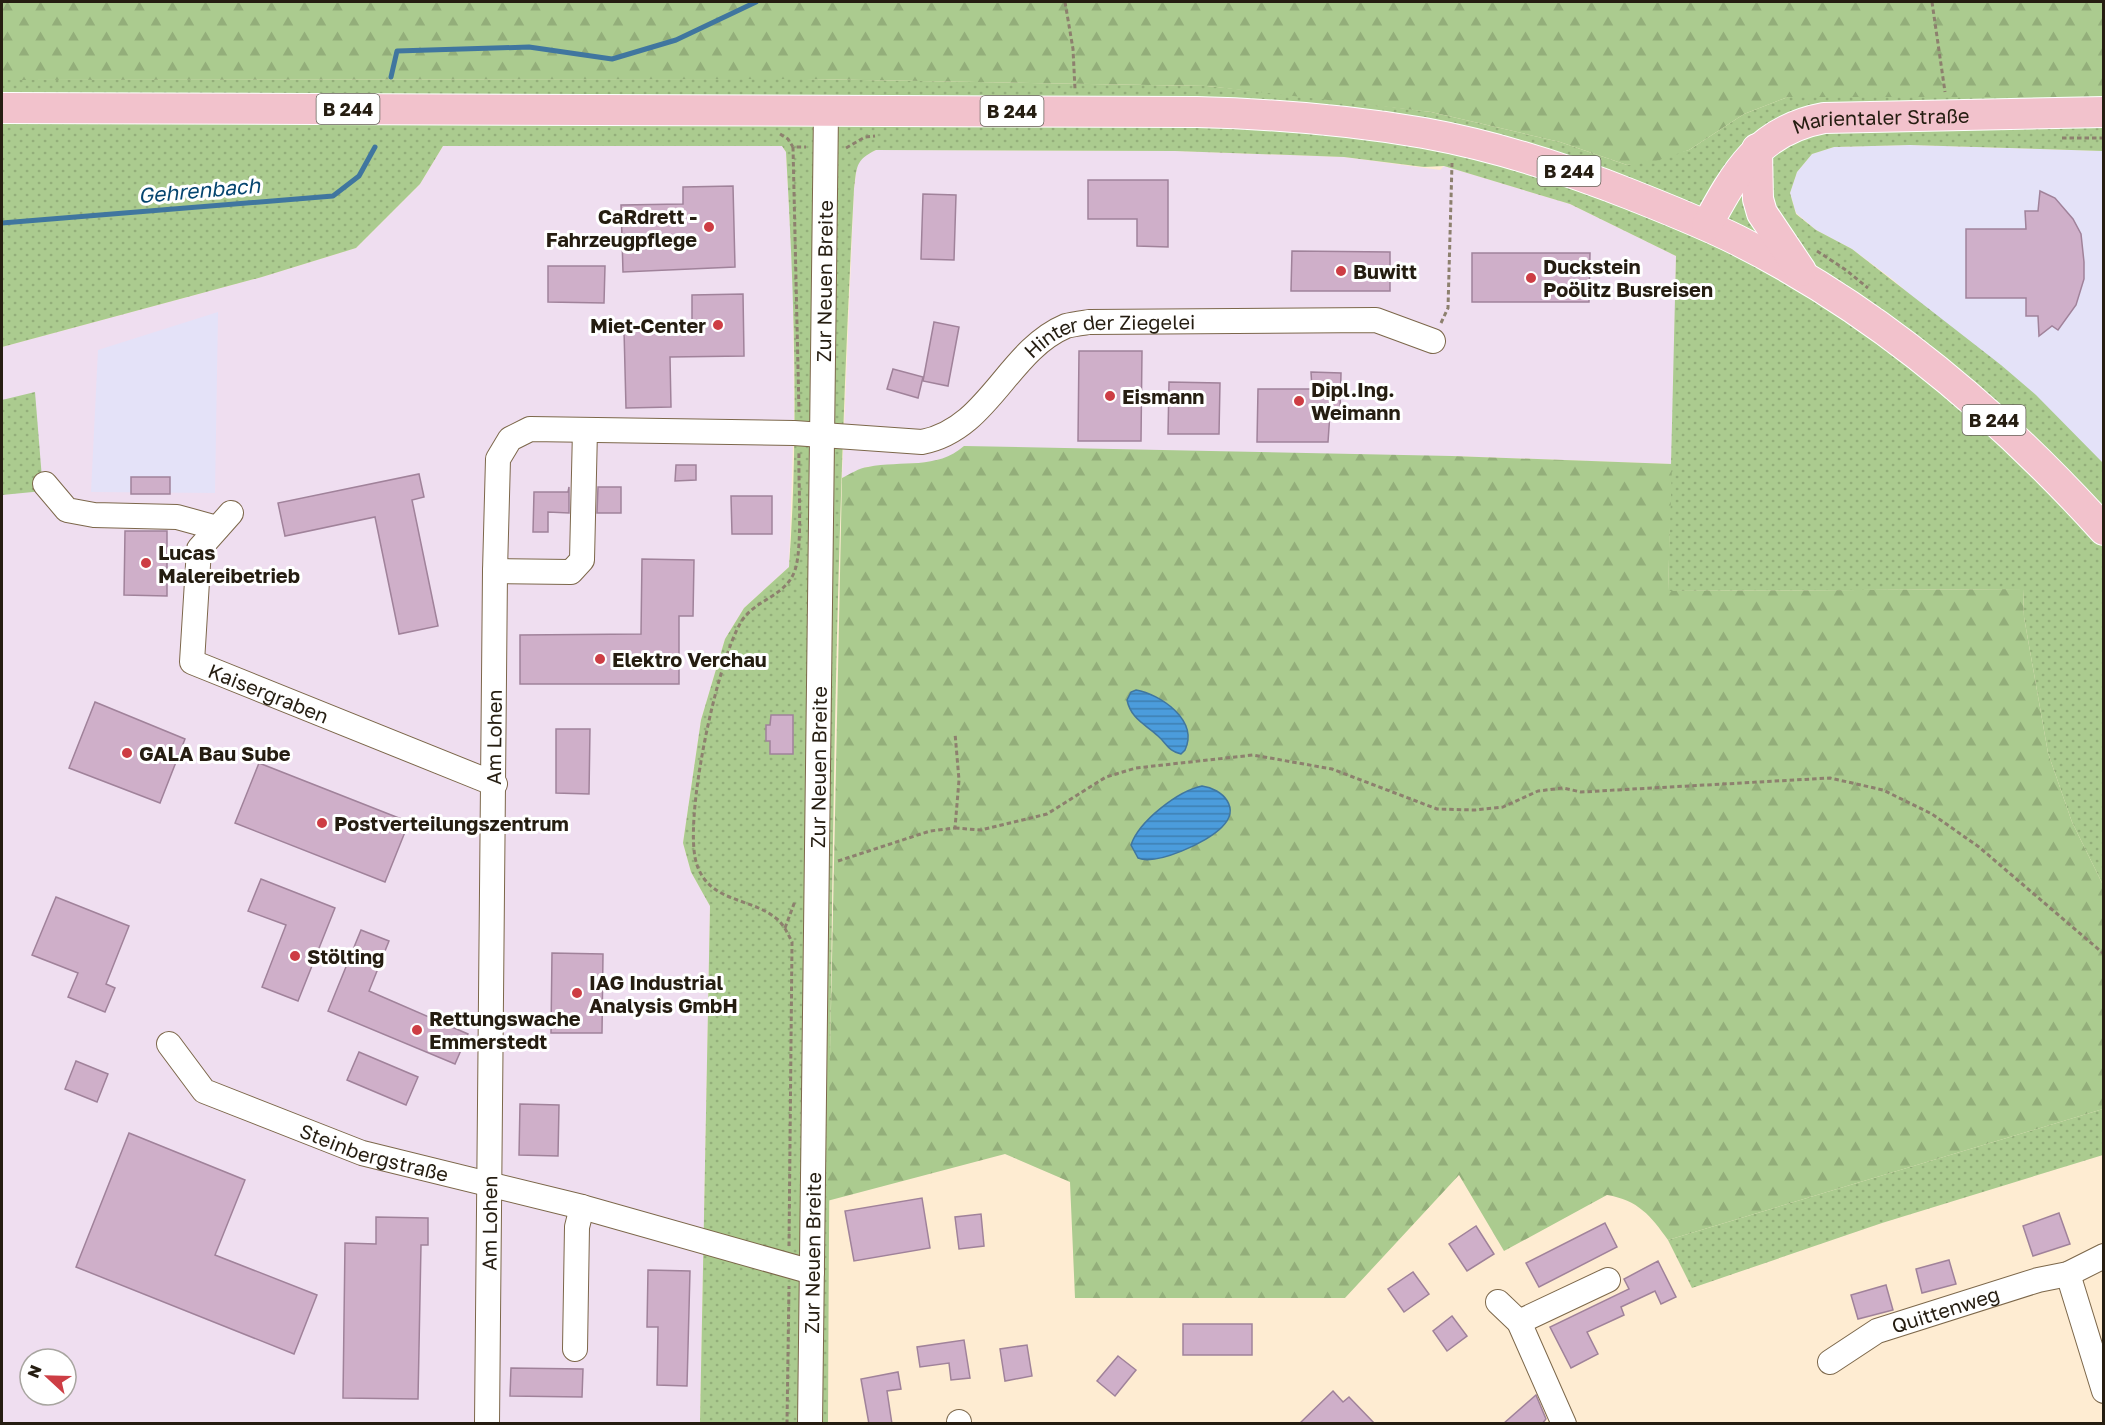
<svg xmlns="http://www.w3.org/2000/svg" width="2105" height="1425" font-family="'Golos Text',sans-serif">
<defs>
<pattern id="grass-dots" width="8" height="8" patternUnits="userSpaceOnUse" patternTransform="scale(1.5)"><rect width="8" height="8" fill="#abcb8f"/><path d="M2 2h.1M6 6h.1" fill="none" stroke="#93ae7a" stroke-width="1.8" stroke-linecap="round"/></pattern>
<pattern id="forest-firs" width="22" height="20" patternUnits="userSpaceOnUse" patternTransform="scale(1.5)"><rect width="22" height="20" fill="#abcb8f"/><path d="M5 1l3.5 6h-7zM16 11l3.5 6h-7z" fill="#93ae7a"/></pattern>
<pattern id="water-rules" width="6" height="5" patternUnits="userSpaceOnUse" patternTransform="scale(1.5)"><rect width="6" height="5" fill="#4b9cdc"/><path d="M0 2.5h6" fill="none" stroke="#3e7fb1"/></pattern>
</defs>
<rect width="100%" height="100%" fill="#feecd2"/>
<g fill="#efdef0" fill-rule="evenodd">
<path d="M443,146h339l4,6 7,131 1,132 -5,152 -45,41 -19,31 -24,81 -18,123 8,29 19,34 -10,517 -698,1v-1077l260,-70 94,-29 64,-64zM30,1359h36v36h-36z"/>
<path d="M876,150l299,1 169,6 96,13 4,-4 126,38 106,52 -4,208 -220,-8 -500,1 -18,5 -68,5 -24,11 12,-289 3,-23 5,-9z"/>
</g>
<g fill="#e4e2f8">
<path d="M1910,145l193,6v312l-211,-184 -40,-30 -36,-19 -20,-17 -6,-20 7,-21 15,-18 22,-7z"/>
<path d="M218,312l-3,181 -124,-1 7,-142z"/>
</g>
<g fill="url(#grass-dots)">
<path d="M807,79l400,7 106,11 118,15 129,30 67,23 62,-15 55,-36 44,-17h315v54l-193,-6 -76,2 -22,7 -15,18 -7,21 6,21 20,16 36,19 149,116 35,30 67,68v422l-31,-63 -24,-69 -24,-136 -1,-28 -355,2 8,-335 -106,-52 -126,-38 -20,1 -80,-10 -169,-6 -299,-1c-21,10 -19,17 -22,39 -22,411 -24,823 -26,1234h-128l10,-517 -19,-34 -8,-29 18,-123 24,-81 19,-31 45,-41c10,-138 5,-277 -3,-415l-4,-6h-339l-23,38 -64,64 -94,29 -260,70v-267z"/>
<path d="M35,392l8,99 -41,4v-95z"/>
<path d="M2103,1109v46l-221,68 -190,65 -24,-48z"/>
</g>
<g fill="url(#forest-firs)">
<path d="M2,2h2101l1,95h-316l-44,17 -55,36 -33,11 -29,4 -67,-23 -129,-30 -224,-26 -400,-7 -805,1z"/>
<path d="M964,446l488,10 220,8 -4,127 355,-2 1,28 24,136 24,69 31,63v224l-435,131c-17,-24 -30,-40 -61,-45l-103,56 -45,-76 -114,123h-270l-5,-116 -65,-28 -178,47 15,-723c8,-4 17,-10 26,-11 34,-7 69,3 96,-21z"/>
</g>
<g fill="url(#water-rules)" stroke="#40769f" stroke-width="1.5">
<path d="M1136,690c24,4 63,30 49,60l-4,4c-13,-3 -14,-10 -23,-18 -13,-12 -27,-17 -31,-36l4,-8z"/>
<path d="M1202,786c21,3 39,22 20,41 -14,15 -66,39 -84,31l-7,-13c8,-24 47,-54 71,-59z"/>
</g>
<g fill="none" stroke-linecap="round" stroke-linejoin="round">
<g stroke="#40769f" stroke-width="5">
<path d="M391,77l6,-26 132,-4 83,12 64,-19 80,-38"/>
<path d="M2,223l331,-27 26,-20 16,-29"/>
</g>
</g>
<g fill="#cfafc9" stroke="#a0829a" stroke-width="1.5">
<path d="M1088,180h80v67l-31,-1v-27h-49z"/>
<path d="M733,186l2,81 -112,5 -2,-67 62,-1v-17z"/>
<path d="M2040,191l15,7 18,21 8,15 3,28v17l-8,26 -18,25 -6,-4 -13,10 -1,-20h-12v-18h-60v-69h60l-1,-18h13z"/>
<path d="M923,194l33,1 -2,65 -33,-1z"/>
<path d="M1292,251l98,1v39h-99z"/>
<path d="M1472,253h118l-1,49h-117z"/>
<path d="M548,266h57l-1,37 -56,-1z"/>
<path d="M743,294l1,62 -74,1 1,50 -45,1 -2,-78 68,-1v-34z"/>
<path d="M934,322l25,5 -11,59 -25,-5z"/>
<path d="M1079,351h63l-1,90h-63z"/>
<path d="M893,369l30,8 -5,21 -31,-9z"/>
<path d="M1311,372l30,1 -1,41 -10,-1 -2,29h-71l1,-53h54z"/>
<path d="M1169,382l51,1 -1,51h-51z"/>
<path d="M676,465h20v15l-21,1z"/>
<path d="M419,474l5,23 -12,3 26,126 -39,8 -24,-117 -90,19 -7,-33z"/>
<rect x="131" y="477" width="39" height="17"/>
<path d="M569,487v26l-21,-1v20h-15l1,-40h34z"/>
<path d="M598,487h23v26h-24z"/>
<path d="M731,496h41v38h-40z"/>
<path d="M125,531h42v65l-43,-1z"/>
<path d="M642,559l52,1 -1,56h-14v68h-159v-49l121,-1z"/>
<path d="M95,702l90,37 -25,64 -91,-35z"/>
<path d="M771,715h22v39h-23v-13h-4v-16h4z"/>
<path d="M556,729h34l-1,65 -33,-1z"/>
<path d="M259,763l150,59 -24,60 -150,-59z"/>
<path d="M261,879l74,29 -37,93 -36,-14 24,-62 -38,-14z"/>
<path d="M56,897l73,29 -23,58 9,4 -10,24 -37,-15 10,-24 -46,-18z"/>
<path d="M361,930l28,11 -20,50 99,43 -13,30 -127,-53z"/>
<path d="M552,953l51,1 -1,79h-51z"/>
<path d="M359,1052l59,25 -12,28 -59,-25z"/>
<path d="M76,1061l32,13 -11,28 -32,-13z"/>
<path d="M520,1104l39,1 -1,51 -39,-1z"/>
<path d="M129,1133l116,47 -30,75 102,40 -23,59 -218,-87z"/>
<path d="M922,1198l8,50 -76,13 -9,-50z"/>
<path d="M2059,1213l11,31 -37,12 -10,-30z"/>
<path d="M981,1214l3,32 -25,3 -4,-32z"/>
<path d="M376,1217l52,1v27h-7l-3,154 -75,-1 2,-155 31,1z"/>
<path d="M1605,1223l12,24 -78,40 -13,-24z"/>
<path d="M1476,1226l18,28 -27,17 -18,-27z"/>
<path d="M1949,1260l7,24 -34,9 -6,-24z"/>
<path d="M1658,1261l18,36 -15,7 -6,-13 -34,16 3,8 -37,17 11,22 -27,14 -21,-41 79,-38 -5,-10z"/>
<path d="M648,1270l42,1 -3,115 -30,-1 1,-58h-11z"/>
<path d="M1413,1272l16,22 -25,18 -16,-23z"/>
<path d="M1886,1285l7,25 -35,9 -7,-24z"/>
<path d="M1452,1316l15,20 -20,15 -14,-20z"/>
<rect x="1183" y="1324" width="69" height="31"/>
<path d="M964,1340l6,38 -19,2 -2,-17 -29,4 -3,-20z"/>
<path d="M1027,1345l5,31 -27,5 -5,-32z"/>
<path d="M1118,1356l18,14 -21,26 -18,-15z"/>
<path d="M511,1368l72,1 -1,28 -72,-1z"/>
<path d="M898,1372l3,17 -14,2 5,33h-23l-8,-45z"/>
<path d="M1333,1391l10,11 6,-5 26,27h-76z"/>
<path d="M1536,1395l10,24 -4,5h-39z"/>
</g>
<g fill="none" stroke-linecap="round" stroke-linejoin="round">
<g stroke="#7c674a" stroke-width="26">
<g id="minor">
<path d="M45,484l22,26 27,5 83,2 40,11"/>
<path id="s1" d="M231,513l-32,36 -7,113 303,122"/>
<path d="M495,571l76,1 11,-12 3,-130"/>
<path id="s2" d="M169,1044l35,47 158,62 220,54 230,65"/>
<path d="M2068,1274l36,117"/>
<path d="M1498,1302l21,20 45,102"/>
<path d="M1519,1322l89,-42"/>
<path d="M575,1349l2,-122 5,-20"/>
<path id="s3" d="M1830,1362l47,-31 161,-51 30,-6 36,-18"/>
<path d="M959,1422v2"/>
<path id="s4" d="M487,1424l8,-853 3,-112 12,-20 20,-10 264,4 128,9c67,-13 85,-91 144,-116 7,-2 16,-3 23,-4l287,-2 57,21"/>
<path id="s5" d="M810,1424l16,-1313"/>
</g>
</g>
<g stroke="#fff" stroke-width="32">
<g id="major">
<path d="M2,108l1195,4c76,2 152,8 227,21 72,13 140,35 208,62 35,14 71,28 105,45 140,70 262,174 367,290"/>
<path d="M1757,149l1,50 4,14 39,58"/>
<path id="s6" d="M1707,225c29,-53 52,-95 117,-107l280,-6"/>
</g>
</g>
<g stroke="#8d806e" stroke-width="3" stroke-dasharray="4.5 3" stroke-linecap="butt">
<path d="M1065,2l8,47 2,40"/>
<path d="M1932,2l13,90"/>
<path d="M780,134l8,5 5,8h13"/>
<path d="M2062,138h42"/>
<path d="M793,147l6,265"/>
<path d="M846,148l19,-11 10,-1"/>
<path d="M1817,251l29,19 22,18"/>
<path d="M1441,323l7,-15 4,-145"/>
<path d="M955,828l26,2 66,-16 59,-37 30,-9 117,-13 79,14 105,40 38,1 28,-3 35,-16 25,-3 18,4 249,-14 53,12 49,24 47,33 125,107"/>
<path d="M838,861l92,-30 25,-3 4,-48 -4,-47"/>
<path d="M785,928l10,-27"/>
<path d="M789,1246l3,-304c-4,-8 -8,-17 -15,-23 -26,-22 -67,-16 -80,-54 -15,-42 20,-203 44,-243 14,-23 45,-25 54,-52 8,-23 3,-90 4,-118"/>
<path d="M787,1424l2,-138"/>
</g>
<use href="#minor" stroke="#fff" stroke-width="24"/>
<use href="#major" stroke="#f2c2cc" stroke-width="30"/>
</g>
<g fill="#cd3d44" stroke="#fff" stroke-width="2">
<circle cx="709" cy="227" r="6"/>
<circle cx="1341" cy="271" r="6"/>
<circle cx="1531" cy="278" r="6"/>
<circle cx="718" cy="325" r="6"/>
<circle cx="1110" cy="396" r="6"/>
<circle cx="1299" cy="401" r="6"/>
<circle cx="146" cy="563" r="6"/>
<circle cx="600" cy="659" r="6"/>
<circle cx="127" cy="753" r="6"/>
<circle cx="322" cy="823" r="6"/>
<circle cx="295" cy="956" r="6"/>
<circle cx="577" cy="993" r="6"/>
<circle cx="417" cy="1030" r="6"/>
</g>
<g text-anchor="middle" dominant-baseline="central" stroke-width="6" stroke-linejoin="round" paint-order="stroke">
<g fill="#fff" stroke="#666158" stroke-width="1.5">
<rect x="316.5" y="94" width="63" height="30" rx="4.5"/>
<rect x="980.5" y="96" width="63" height="30" rx="4.5"/>
<rect x="1537.5" y="156" width="63" height="30" rx="4.5"/>
<rect x="1962.5" y="405" width="63" height="30" rx="4.5"/>
</g>
<g font-size="18" font-weight="bold" fill="#251d11">
<text x="348" y="109">B 244</text>
<text x="1012" y="111">B 244</text>
<text x="1569" y="171">B 244</text>
<text x="1994" y="420">B 244</text>
</g>
<g font-size="20" fill="#251d11" stroke="#fff">
<text stroke="none"><textPath href="#s6" startOffset="222">Marientaler Straße</textPath></text>
<text stroke="none"><textPath href="#s5" startOffset="1143">Zur Neuen Breite</textPath></text>
<text stroke="none"><textPath href="#s4" startOffset="1632">Hinter der Ziegelei</textPath></text>
<text stroke="none"><textPath href="#s1" startOffset="244">Kaisergraben</textPath></text>
<text stroke="none"><textPath href="#s4" startOffset="687">Am Lohen</textPath></text>
<text stroke="none"><textPath href="#s5" startOffset="657">Zur Neuen Breite</textPath></text>
<text stroke="none"><textPath href="#s2" startOffset="240">Steinbergstraße</textPath></text>
<text stroke="none"><textPath href="#s4" startOffset="201">Am Lohen</textPath></text>
<text stroke="none"><textPath href="#s5" startOffset="171">Zur Neuen Breite</textPath></text>
<text stroke="none"><textPath href="#s3" startOffset="128">Quittenweg</textPath></text>
</g>
<g font-size="20" font-weight="bold" fill="#251d11" stroke="#fff" text-anchor="start">
<text x="697" y="216" text-anchor="end">CaRdrett -<tspan x="697" dy="23">Fahrzeugpflege</tspan></text>
<text x="1543" y="266">Duckstein<tspan x="1543" dy="23">Poölitz Busreisen</tspan></text>
<text x="1353" y="271">Buwitt</text>
<text x="706" y="325" text-anchor="end">Miet-Center</text>
<text x="1311" y="389">Dipl.Ing.<tspan x="1311" dy="23">Weimann</tspan></text>
<text x="1122" y="396">Eismann</text>
<text x="158" y="552">Lucas<tspan x="158" dy="23">Malereibetrieb</tspan></text>
<text x="612" y="659">Elektro Verchau</text>
<text x="139" y="753">GALA Bau Sube</text>
<text x="334" y="823">Postverteilungszentrum</text>
<text x="307" y="956">Stölting</text>
<text x="589" y="982">IAG Industrial<tspan x="589" dy="23">Analysis GmbH</tspan></text>
<text x="429" y="1018">Rettungswache<tspan x="429" dy="23">Emmerstedt</tspan></text>
</g>
<g font-size="21" font-style="italic" fill="#064670" stroke="#fff">
<text transform="translate(199 190) rotate(-5)">Gehrenbach</text>
</g>
</g>
<rect width="2105" height="1425" fill="none" stroke="#251d11" stroke-width="6"/>
<g transform="translate(48 1377) rotate(292)"><circle r="28" fill="#ffffff" stroke="#a8a5a0" stroke-width="1.5"/>
<path d="M0-4.5L10 22L0 15L-10 22Z" fill="#cd3d44"/>
<text y="-9" font-size="16" font-weight="bold" text-anchor="middle" fill="#251d11">N</text>
</g>
</svg>
